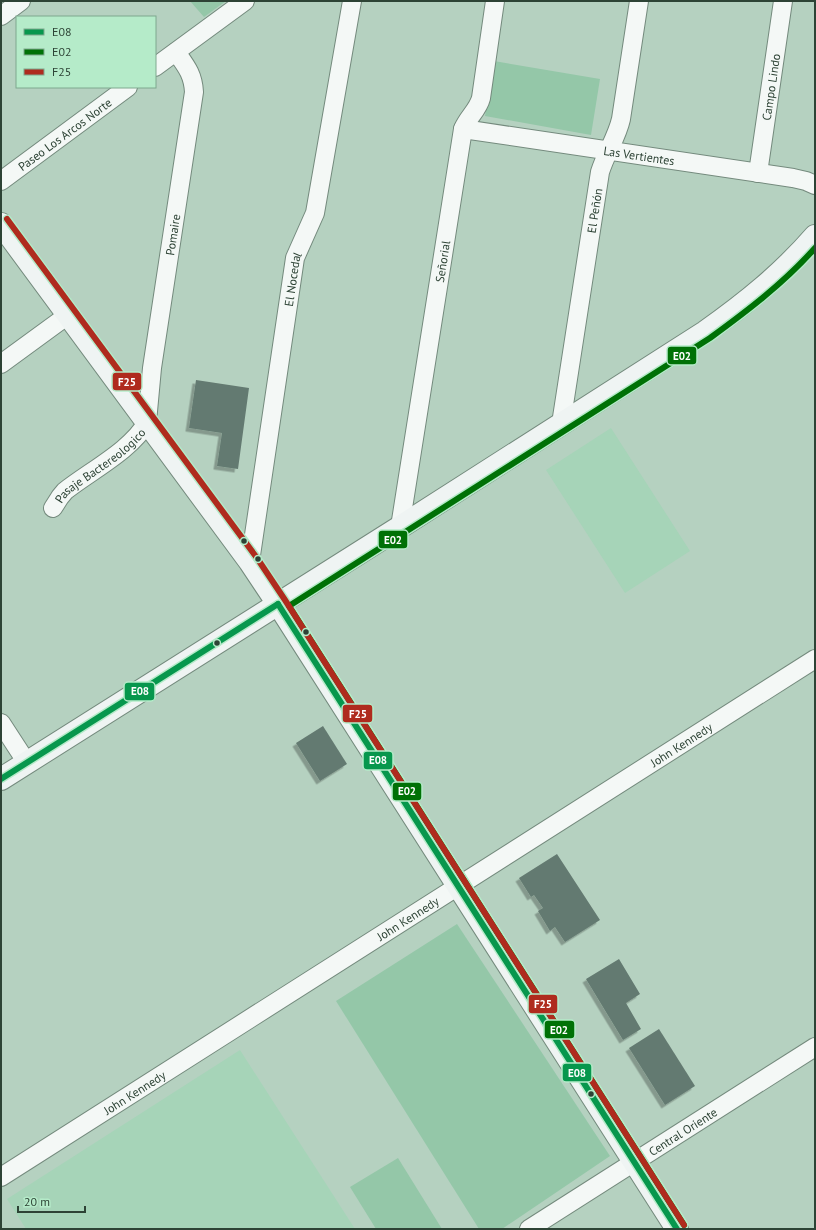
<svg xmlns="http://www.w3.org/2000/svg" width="816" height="1230" font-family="'PT Sans',sans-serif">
<defs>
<filter id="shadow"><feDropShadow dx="-3.5" dy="3.5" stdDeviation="0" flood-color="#0004"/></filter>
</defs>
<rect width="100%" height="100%" fill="#b5d1c0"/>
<g fill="#a6d4b8">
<path d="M611,428l79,123 -65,42 -79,-123z"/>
<path d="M240,1050l115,179h-329l-19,-30z"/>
</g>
<g fill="#94c7a8">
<path d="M190,1h36l-22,16z"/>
<path d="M494,61l106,18 -9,56 -106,-19z"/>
<path d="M457,924l153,232 -108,73h-23l-143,-228z"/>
<path d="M398,1158l44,71h-66l-26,-42z"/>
</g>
<g fill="#647a71" filter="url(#shadow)">
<path d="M196,380l53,8 -11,81 -21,-3 5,-33 -33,-5z"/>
<path d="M323,726l24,38 -27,17 -24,-38z"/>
<path d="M557,854l43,66 -35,22 -10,-15 -5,4 -12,-20 5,-3 -9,-13 -3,2 -12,-19z"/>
<path d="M619,959l21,35 -14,9 15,26 -18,11 -37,-61z"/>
<path d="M659,1029l36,57 -30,19 -36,-57z"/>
</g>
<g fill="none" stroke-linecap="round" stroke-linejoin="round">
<g stroke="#748a7d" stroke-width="20">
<g id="street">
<path d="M1,16l20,-15"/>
<path d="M155,67l90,-66"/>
<path id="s1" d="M463,129l330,49 13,3 9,4"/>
<path id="s2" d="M758,173l25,-172"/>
<path id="s3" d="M1,181l127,-94"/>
<path d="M1,364l67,-49"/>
<path id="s4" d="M561,424l39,-252c6,-19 17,-35 21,-53l18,-118"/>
<path id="s5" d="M53,508l7,-11 5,-6c25,-20 67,-41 82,-69l5,-54 42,-276c-1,-18 -8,-26 -18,-40"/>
<path id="s6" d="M400,527l63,-398c5,-12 15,-19 18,-31l14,-97"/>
<path id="s7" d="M250,562l45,-304 20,-45 37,-212"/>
<path d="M1,723l26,40"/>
<path id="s8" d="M1,1177l814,-518"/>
<path id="s9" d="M529,1229l286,-182"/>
</g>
</g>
<g stroke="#748a7d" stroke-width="24">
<g id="secondary">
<path d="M1,224l249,338 28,42 399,625"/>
<path d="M1,779l399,-252 305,-195c41,-29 77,-58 110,-96"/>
</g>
</g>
<use href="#street" stroke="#f4f8f6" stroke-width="18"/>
<use href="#secondary" stroke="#eff4f3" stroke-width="22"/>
<g stroke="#b5ebc9" stroke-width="9">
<g id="bus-1">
<path d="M278,604l399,625"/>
<path d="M1,779l277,-175"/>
</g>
</g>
<g stroke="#b5ebc9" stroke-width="9">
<path id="bus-2" d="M684,1225l-395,-619 421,-268c37,-27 74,-55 105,-90"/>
</g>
<g stroke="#b5ebc9" stroke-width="9">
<path id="bus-3" d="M7,219l250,339 28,42 399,625"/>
</g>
<use href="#bus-1" stroke="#07974d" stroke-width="6"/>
<use href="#bus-2" stroke="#007106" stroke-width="6"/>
<use href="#bus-3" stroke="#af2b1e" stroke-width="6"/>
</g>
<g fill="#2d4335" stroke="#b5ebc9" stroke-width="1.5">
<circle cx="244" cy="541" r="3.5"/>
<circle cx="258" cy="559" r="3.5"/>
<circle cx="306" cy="632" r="3.5"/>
<circle cx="217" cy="643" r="3.5"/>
<circle cx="591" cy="1094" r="3.5"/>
</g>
<g text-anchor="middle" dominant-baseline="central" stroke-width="4" stroke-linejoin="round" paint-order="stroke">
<g font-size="12" fill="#2d4335" stroke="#b5ebc9">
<text stroke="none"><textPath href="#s2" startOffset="87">Campo Lindo</textPath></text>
<text stroke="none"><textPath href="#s3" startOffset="79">Paseo Los Arcos Norte</textPath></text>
<text stroke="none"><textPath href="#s1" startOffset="178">Las Vertientes</textPath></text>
<text stroke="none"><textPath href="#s4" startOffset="216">El Peñón</textPath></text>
<text stroke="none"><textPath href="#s5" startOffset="318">Pomaire</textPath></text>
<text stroke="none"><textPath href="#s6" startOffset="269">Señorial</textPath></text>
<text stroke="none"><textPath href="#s7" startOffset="286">El Nocedal</textPath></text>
<text stroke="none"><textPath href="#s5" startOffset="64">Pasaje Bactereologico</textPath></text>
<text stroke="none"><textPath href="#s8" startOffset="806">John Kennedy</textPath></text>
<text stroke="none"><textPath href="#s8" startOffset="482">John Kennedy</textPath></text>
<text stroke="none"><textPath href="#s8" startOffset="158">John Kennedy</textPath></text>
<text stroke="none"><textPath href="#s9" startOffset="182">Central Oriente</textPath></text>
</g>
</g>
<g stroke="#b5ebc9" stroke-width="1.5">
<rect x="667" y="346" width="30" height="19" rx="4" fill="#007106"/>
<rect x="112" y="372" width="30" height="19" rx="4" fill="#af2b1e"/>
<rect x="378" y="530" width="30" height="19" rx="4" fill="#007106"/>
<rect x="124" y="682" width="31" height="19" rx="4" fill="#07974d"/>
<rect x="342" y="704" width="31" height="19" rx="4" fill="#af2b1e"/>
<rect x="363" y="751" width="30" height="19" rx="4" fill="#07974d"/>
<rect x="392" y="782" width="30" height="19" rx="4" fill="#007106"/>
<rect x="528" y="994" width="30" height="20" rx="4" fill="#af2b1e"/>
<rect x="544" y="1020" width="31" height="19" rx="4" fill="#007106"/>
<rect x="562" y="1063" width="30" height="19" rx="4" fill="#07974d"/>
</g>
<g font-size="11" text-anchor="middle" font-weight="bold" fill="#fff">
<text x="682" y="360">E02</text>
<text x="127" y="386">F25</text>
<text x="393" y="544">E02</text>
<text x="140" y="695">E08</text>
<text x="358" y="718">F25</text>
<text x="378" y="764">E08</text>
<text x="407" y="795">E02</text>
<text x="543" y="1008">F25</text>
<text x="559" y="1034">E02</text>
<text x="577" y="1077">E08</text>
</g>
<rect width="816" height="1230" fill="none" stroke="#2d4335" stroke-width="4"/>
<rect x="16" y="16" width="140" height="72" fill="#b5ebc9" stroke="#7fa88e"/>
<rect x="24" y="29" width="20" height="6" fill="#07974d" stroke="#7fa88e"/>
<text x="52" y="36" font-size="12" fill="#2d4335">E08</text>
<rect x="24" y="49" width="20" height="6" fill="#007106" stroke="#7fa88e"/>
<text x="52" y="56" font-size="12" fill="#2d4335">E02</text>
<rect x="24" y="69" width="20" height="6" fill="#af2b1e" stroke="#7fa88e"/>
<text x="52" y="76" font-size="12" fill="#2d4335">F25</text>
<path d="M18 1206v6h67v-6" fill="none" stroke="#2d4335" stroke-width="2"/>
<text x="24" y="1206" font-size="12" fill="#2d4335" stroke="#b5ebc9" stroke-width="3" paint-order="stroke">20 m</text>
</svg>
